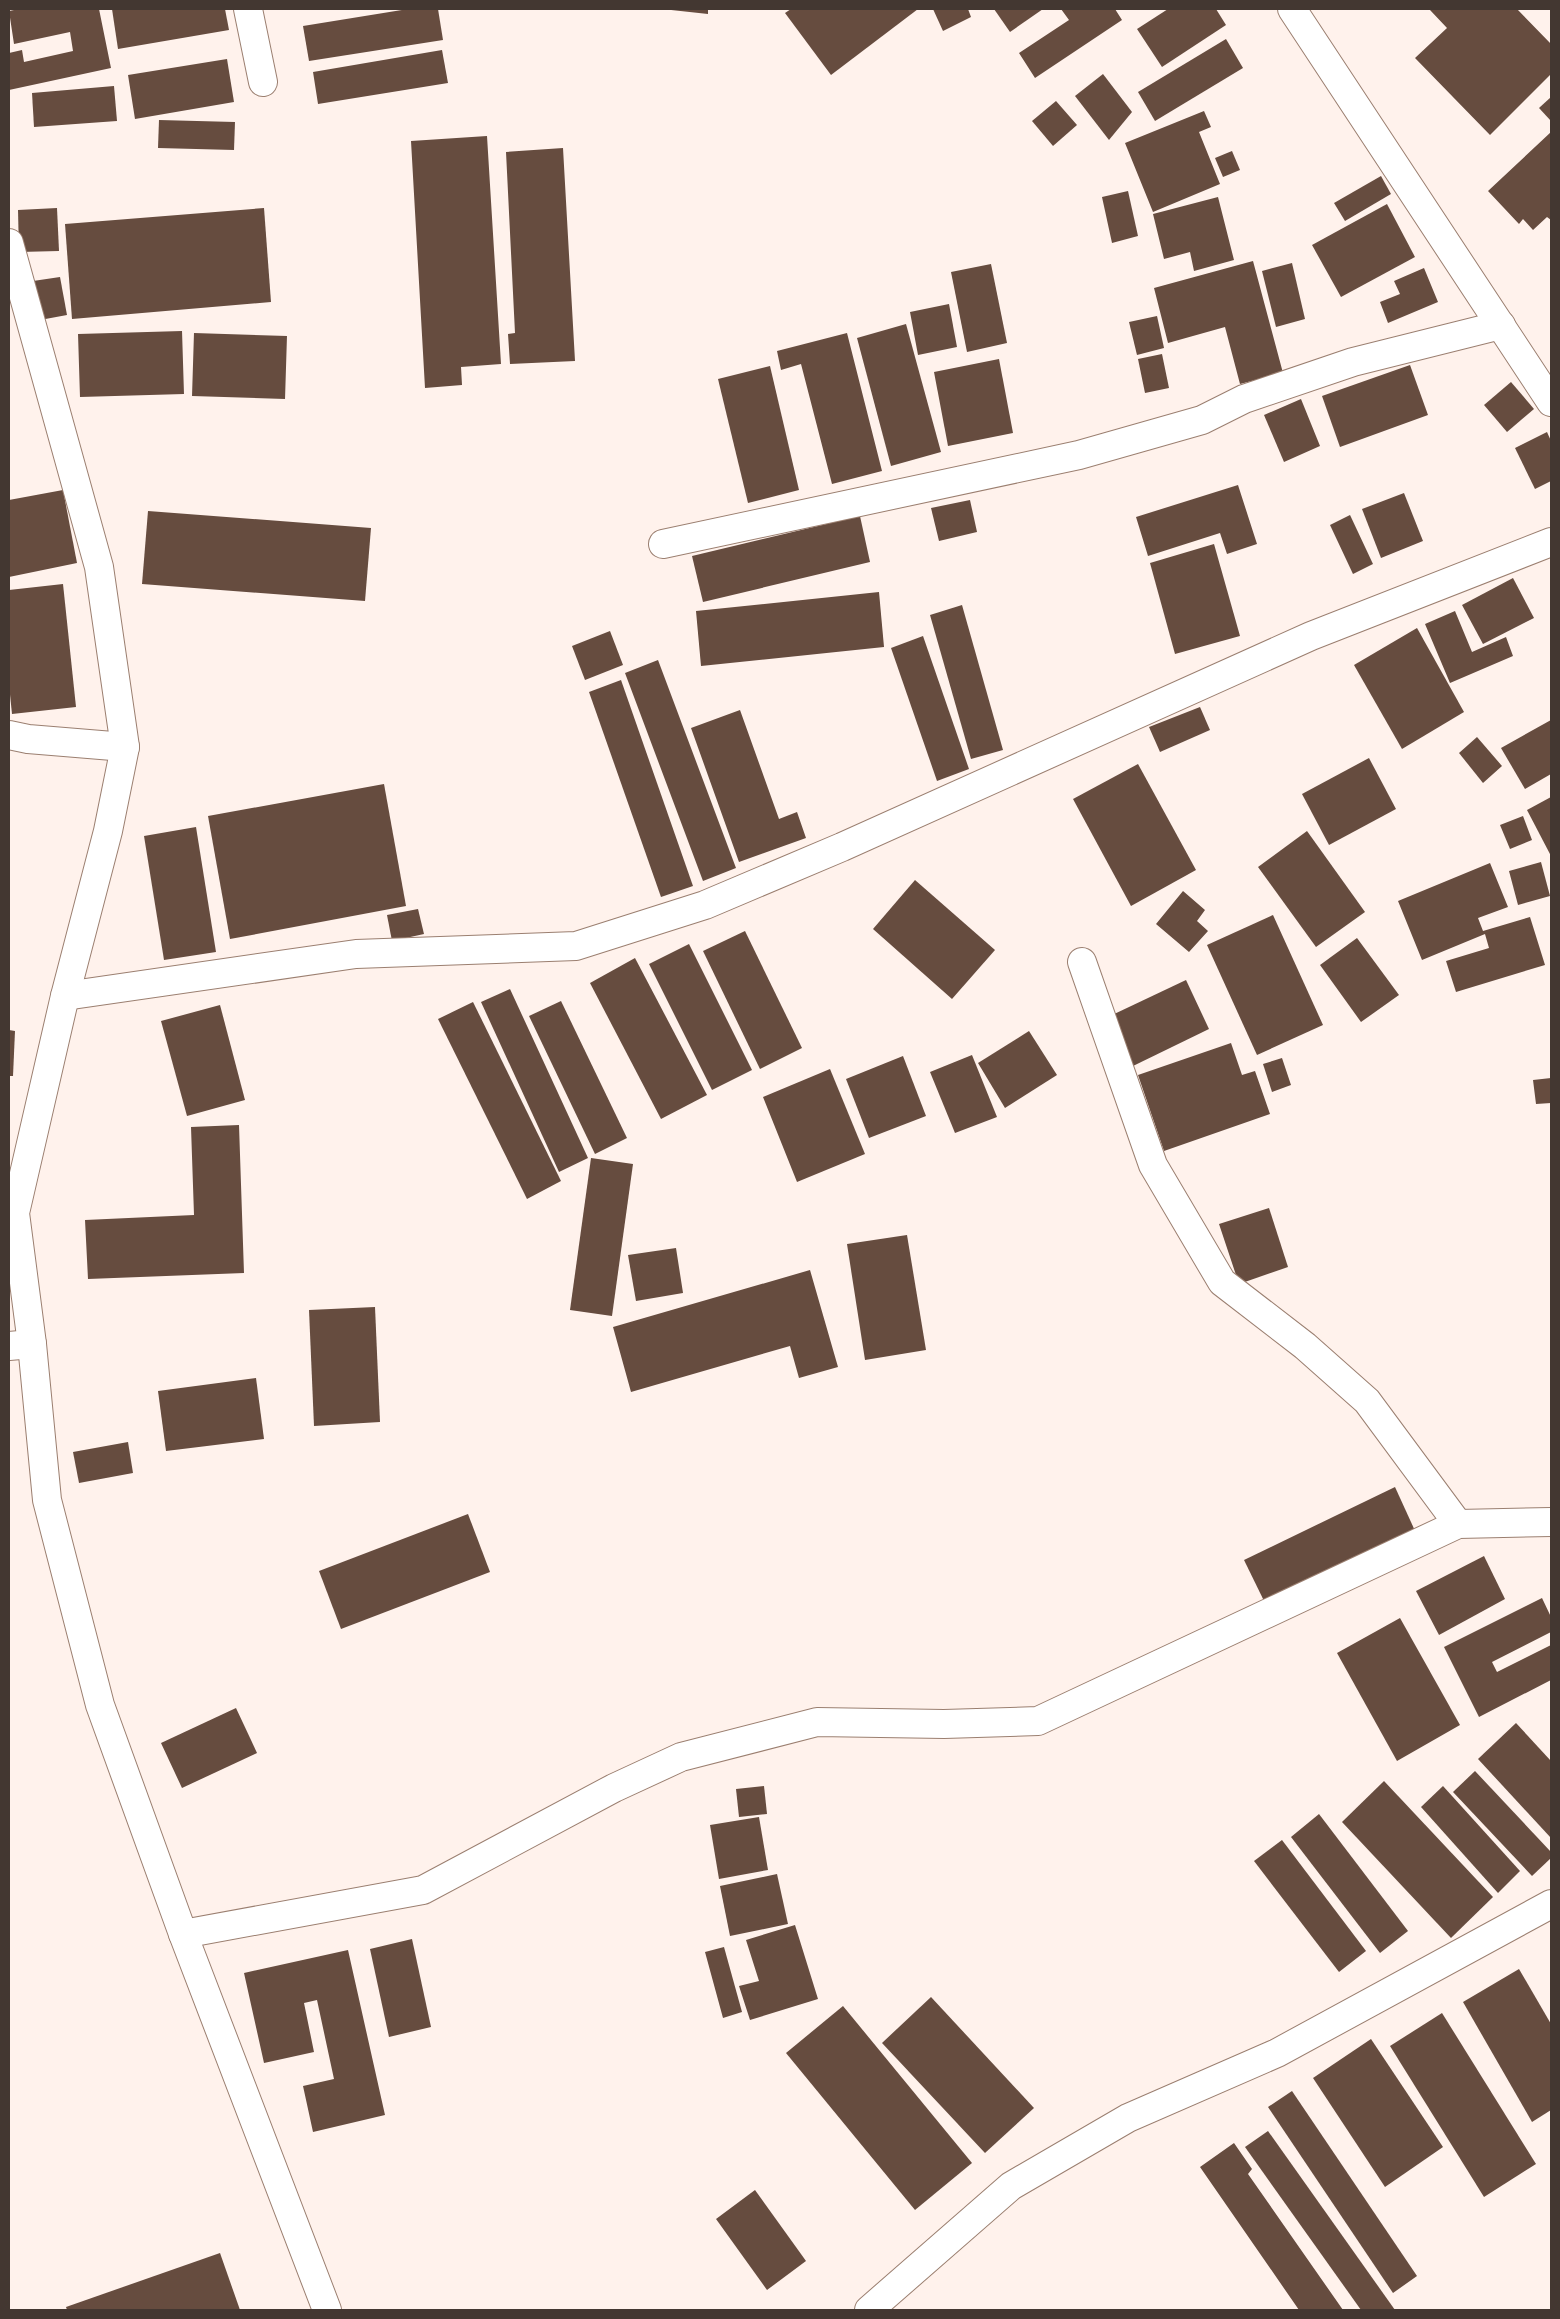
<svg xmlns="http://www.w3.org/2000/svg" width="1560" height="2319" font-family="'PT Sans Narrow',sans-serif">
<rect width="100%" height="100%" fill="#fff2ec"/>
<g fill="#664c3f">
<path d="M19,9h80l12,59 -102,22v-37l13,-3 2,12 49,-11 -3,-19 -56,12 -5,-33z"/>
<path d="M112,9h113l4,21 -111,19z"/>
<path d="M408,9h30l5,31 -134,21 -6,-35z"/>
<path d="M662,9h46v5z"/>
<path d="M791,9h127l-87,66 -46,-62z"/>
<path d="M933,9h35l3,8 -28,14z"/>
<path d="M994,9h49l-33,23z"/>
<path d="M1061,9h54l7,11 -87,58 -16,-25 50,-33z"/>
<path d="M1168,9h48l10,16 -64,42 -25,-38z"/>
<path d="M1431,9h86l34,35v30l-61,61 -75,-77 32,-30 -17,-18z"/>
<path d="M1226,39l17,29 -88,53 -17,-29z"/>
<path d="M442,50l6,33 -130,21 -5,-32z"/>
<path d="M227,59l7,43 -99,17 -7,-44z"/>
<path d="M1103,74l29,38 -23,28 -34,-44z"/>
<path d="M114,86l3,35 -83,6 -2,-34z"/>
<path d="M1551,97v24l-12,-13z"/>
<path d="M1056,101l21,24 -24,21 -21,-25z"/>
<path d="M1204,111l7,16 -12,5 21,52 -67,28 -28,-69z"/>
<path d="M159,120l76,2 -1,28 -76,-2z"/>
<path d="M1551,132v88l-4,-3 -14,13 -10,-11 -4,5 -31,-33z"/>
<path d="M487,136l14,228 -40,3 1,18 -37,3 -14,-247z"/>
<path d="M563,148l12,213 -65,3 -2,-30 7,-1 -9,-181z"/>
<path d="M1232,151l8,19 -17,7 -8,-19z"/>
<path d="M1381,176l10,18 -46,27 -11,-18z"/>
<path d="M1128,191l10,45 -26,7 -10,-46z"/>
<path d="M1218,197l16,63 -40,11 -4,-19 -26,7 -11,-45z"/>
<path d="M1387,204l28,53 -74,40 -29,-52z"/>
<path d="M57,208l2,43 -40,1 -1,-42z"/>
<path d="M264,208l7,94 -199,17 -7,-95z"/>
<path d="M1253,261l30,112 -43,11 -15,-57 -57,16 -14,-55z"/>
<path d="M1292,263l13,56 -29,8 -14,-56z"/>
<path d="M991,264l16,79 -40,9 -16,-80z"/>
<path d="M1424,268l14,34 -50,21 -8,-21 20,-8 -6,-13z"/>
<path d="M60,277l7,38 -27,5 -7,-39z"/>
<path d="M949,304l8,43 -39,8 -8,-43z"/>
<path d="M1157,316l7,32 -27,7 -8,-33z"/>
<path d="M906,324l35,128 -50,14 -34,-128z"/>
<path d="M182,331l2,63 -104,3 -2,-63z"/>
<path d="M194,333l93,3 -2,63 -93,-3z"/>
<path d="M847,333l35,138 -50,13 -31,-120 -20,6 -4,-19z"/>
<path d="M1162,354l7,34 -24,5 -7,-34z"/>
<path d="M999,359l14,74 -65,13 -14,-74z"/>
<path d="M1410,365l18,50 -88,32 -18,-51z"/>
<path d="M770,366l29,124 -51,13 -30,-124z"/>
<path d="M1511,382l23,27 -27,23 -23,-27z"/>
<path d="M1301,399l19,47 -36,16 -20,-47z"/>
<path d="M1547,432l4,9v40l-16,8 -20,-41z"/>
<path d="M1238,485l19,59 -30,10 -7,-21 -72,23 -12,-39z"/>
<path d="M63,490l14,73 -68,14v-77z"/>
<path d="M1404,493l19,48 -42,17 -19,-49z"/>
<path d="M970,500l7,32 -38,9 -8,-33z"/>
<path d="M148,511l223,17 -6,73 -223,-17z"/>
<path d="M1350,515l23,49 -20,10 -23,-49z"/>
<path d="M860,516l10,46 -167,40 -11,-46z"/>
<path d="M1214,544l26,92 -65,18 -25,-91z"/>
<path d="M1513,578l21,40 -51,26 -21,-39z"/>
<path d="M63,584l13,123 -64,7 -3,-29v-95z"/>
<path d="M879,592l5,55 -183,19 -5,-55z"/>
<path d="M962,605l41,145 -32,9 -41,-144z"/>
<path d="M1455,611l17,41 34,-15 7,19 -63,27 -25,-59z"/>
<path d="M1417,628l47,84 -62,37 -48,-84z"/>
<path d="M610,631l13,34 -38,15 -13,-34z"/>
<path d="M923,636l46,133 -32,12 -46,-133z"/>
<path d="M658,660l78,208 -33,13 -78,-208z"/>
<path d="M621,680l72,206 -32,11 -72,-205z"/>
<path d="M1200,707l10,23 -50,22 -11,-25z"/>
<path d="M740,710l39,109 18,-7 9,26 -67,24 -48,-134z"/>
<path d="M1551,720v54l-26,15 -24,-41z"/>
<path d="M1477,737l25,29 -19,17 -24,-30z"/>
<path d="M1369,758l27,51 -67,36 -27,-51z"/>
<path d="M1138,764l58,106 -65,36 -58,-107z"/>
<path d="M384,784l22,122 -176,33 -22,-123z"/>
<path d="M1551,797v59l-24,-46z"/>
<path d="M1523,816l9,24 -22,9 -10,-24z"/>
<path d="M196,827l20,125 -52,8 -20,-124z"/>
<path d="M1307,831l58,81 -49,35 -58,-80z"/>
<path d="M1541,862l9,34 -32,9 -9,-34z"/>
<path d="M1490,863l18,44 -30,11 5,13 47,-14 15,48 -89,27 -10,-31 43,-13 -4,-14 -63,26 -24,-59z"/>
<path d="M915,880l80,70 -43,49 -79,-70z"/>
<path d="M1183,891l22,19 -8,11 11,10 -19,21 -33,-28z"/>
<path d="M418,909l6,25 -32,7 -5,-26z"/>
<path d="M1273,915l50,110 -66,30 -50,-110z"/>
<path d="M745,931l57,117 -42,21 -57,-118z"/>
<path d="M1357,938l42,57 -38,27 -41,-57z"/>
<path d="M689,944l63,126 -40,20 -63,-126z"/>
<path d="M635,958l72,137 -46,24 -71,-136z"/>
<path d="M1186,980l23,49 -76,37 -23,-50z"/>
<path d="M510,989l78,169 -29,14 -78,-170z"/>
<path d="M561,1001l66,137 -32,16 -66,-138z"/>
<path d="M473,1002l88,179 -34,18 -89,-180z"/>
<path d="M220,1005l25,95 -58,16 -26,-95z"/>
<path d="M9,1030l6,1 -2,45h-4z"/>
<path d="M1029,1031l28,44 -52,33 -27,-45z"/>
<path d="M1231,1043l11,32 13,-4 15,43 -106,37 -26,-76z"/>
<path d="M972,1055l25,62 -42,16 -25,-61z"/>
<path d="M903,1056l23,60 -57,22 -23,-59z"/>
<path d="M1282,1058l9,27 -19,7 -9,-28z"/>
<path d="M830,1069l35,85 -68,28 -34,-85z"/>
<path d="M1551,1078v25l-15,1 -3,-24z"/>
<path d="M239,1125l5,148 -156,6 -3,-59 109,-5 -3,-88z"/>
<path d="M591,1158l42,6 -21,152 -42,-6z"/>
<path d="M1269,1208l19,59 -49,17 -20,-60z"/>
<path d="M907,1235l19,115 -61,10 -18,-116z"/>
<path d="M676,1248l7,45 -47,8 -8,-46z"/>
<path d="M810,1270l28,97 -39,11 -9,-32 -159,46 -18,-65z"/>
<path d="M375,1307l5,115 -66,4 -5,-116z"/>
<path d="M256,1378l8,61 -98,12 -8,-60z"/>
<path d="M128,1442l5,31 -54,10 -6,-31z"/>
<path d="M1395,1487l21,46 -150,72 -22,-45z"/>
<path d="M468,1514l22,58 -149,57 -22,-58z"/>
<path d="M1484,1556l21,43 -66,36 -23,-44z"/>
<path d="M1542,1598l9,19v15l-59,30 5,10 54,-27v35l-72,37 -35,-70z"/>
<path d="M1400,1618l60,107 -63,36 -60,-108z"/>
<path d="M236,1708l21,45 -75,35 -21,-45z"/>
<path d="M1516,1723l35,38v77l-73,-79z"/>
<path d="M1475,1771l76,81v6l-19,18 -79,-84z"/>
<path d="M1384,1781l109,116 -42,41 -109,-116z"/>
<path d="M764,1786l3,28 -28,3 -3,-28z"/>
<path d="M1443,1786l77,85 -22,22 -77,-86z"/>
<path d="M1319,1814l89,117 -28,22 -89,-116z"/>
<path d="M759,1817l9,53 -49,9 -9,-54z"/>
<path d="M1282,1840l84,111 -27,21 -85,-111z"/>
<path d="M777,1874l11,50 -58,12 -10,-50z"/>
<path d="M795,1925l23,74 -68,21 -11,-34 20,-5 -13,-41z"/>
<path d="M412,1939l19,88 -42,10 -19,-88z"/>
<path d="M724,1947l18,65 -19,6 -18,-66z"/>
<path d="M348,1950l37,165 -72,17 -10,-46 31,-7 -17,-79 -13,3 10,49 -50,11 -20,-90z"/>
<path d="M1519,1969l32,55v86l-19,12 -69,-120z"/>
<path d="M931,1997l103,111 -49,45 -103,-110z"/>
<path d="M843,2006l129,157 -57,47 -129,-157z"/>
<path d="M1442,2013l94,151 -52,33 -94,-151z"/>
<path d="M1371,2039l72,108 -58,40 -72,-109z"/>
<path d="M1292,2091l125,185 -24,17 -125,-186z"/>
<path d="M1268,2131l127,179h-34l-116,-163z"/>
<path d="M1234,2143l18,26 -4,5 95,136h-44l-99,-143z"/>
<path d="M755,2190l51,71 -39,29 -51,-71z"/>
<path d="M220,2253l20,57h-173l-1,-3z"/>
</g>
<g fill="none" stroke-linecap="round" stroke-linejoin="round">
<g stroke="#9b7f70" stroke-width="30">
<g id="street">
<path d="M248,9l15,73"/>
<path d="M9,243l90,324 26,180 -17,84 -43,165 -50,217 17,131 15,156 53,205 83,229 144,376"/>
<path d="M663,544l416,-89 123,-35 42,-21 109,-37 148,-37"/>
<path d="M9,735l19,4 97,8"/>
<path d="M1082,962l71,203 69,117 83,64 62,55 91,123"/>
<path d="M65,996l291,-42 220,-8 129,-41 137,-58 469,-211 240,-94"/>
<path d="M9,1346l23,-2"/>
<path d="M183,1934l240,-44 191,-102 67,-31 136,-35 127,2 94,-3 420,-197 93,-2"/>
<path d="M869,2310l142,-124 117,-68 149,-65 274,-149"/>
</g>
</g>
<g stroke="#9b7f70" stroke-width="30">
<path id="secondary" d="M1292,9l259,393"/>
</g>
<use href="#street" stroke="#fff" stroke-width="28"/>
<use href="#secondary" stroke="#fff" stroke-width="28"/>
</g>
<rect width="1560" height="2319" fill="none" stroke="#433731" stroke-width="20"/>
</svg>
